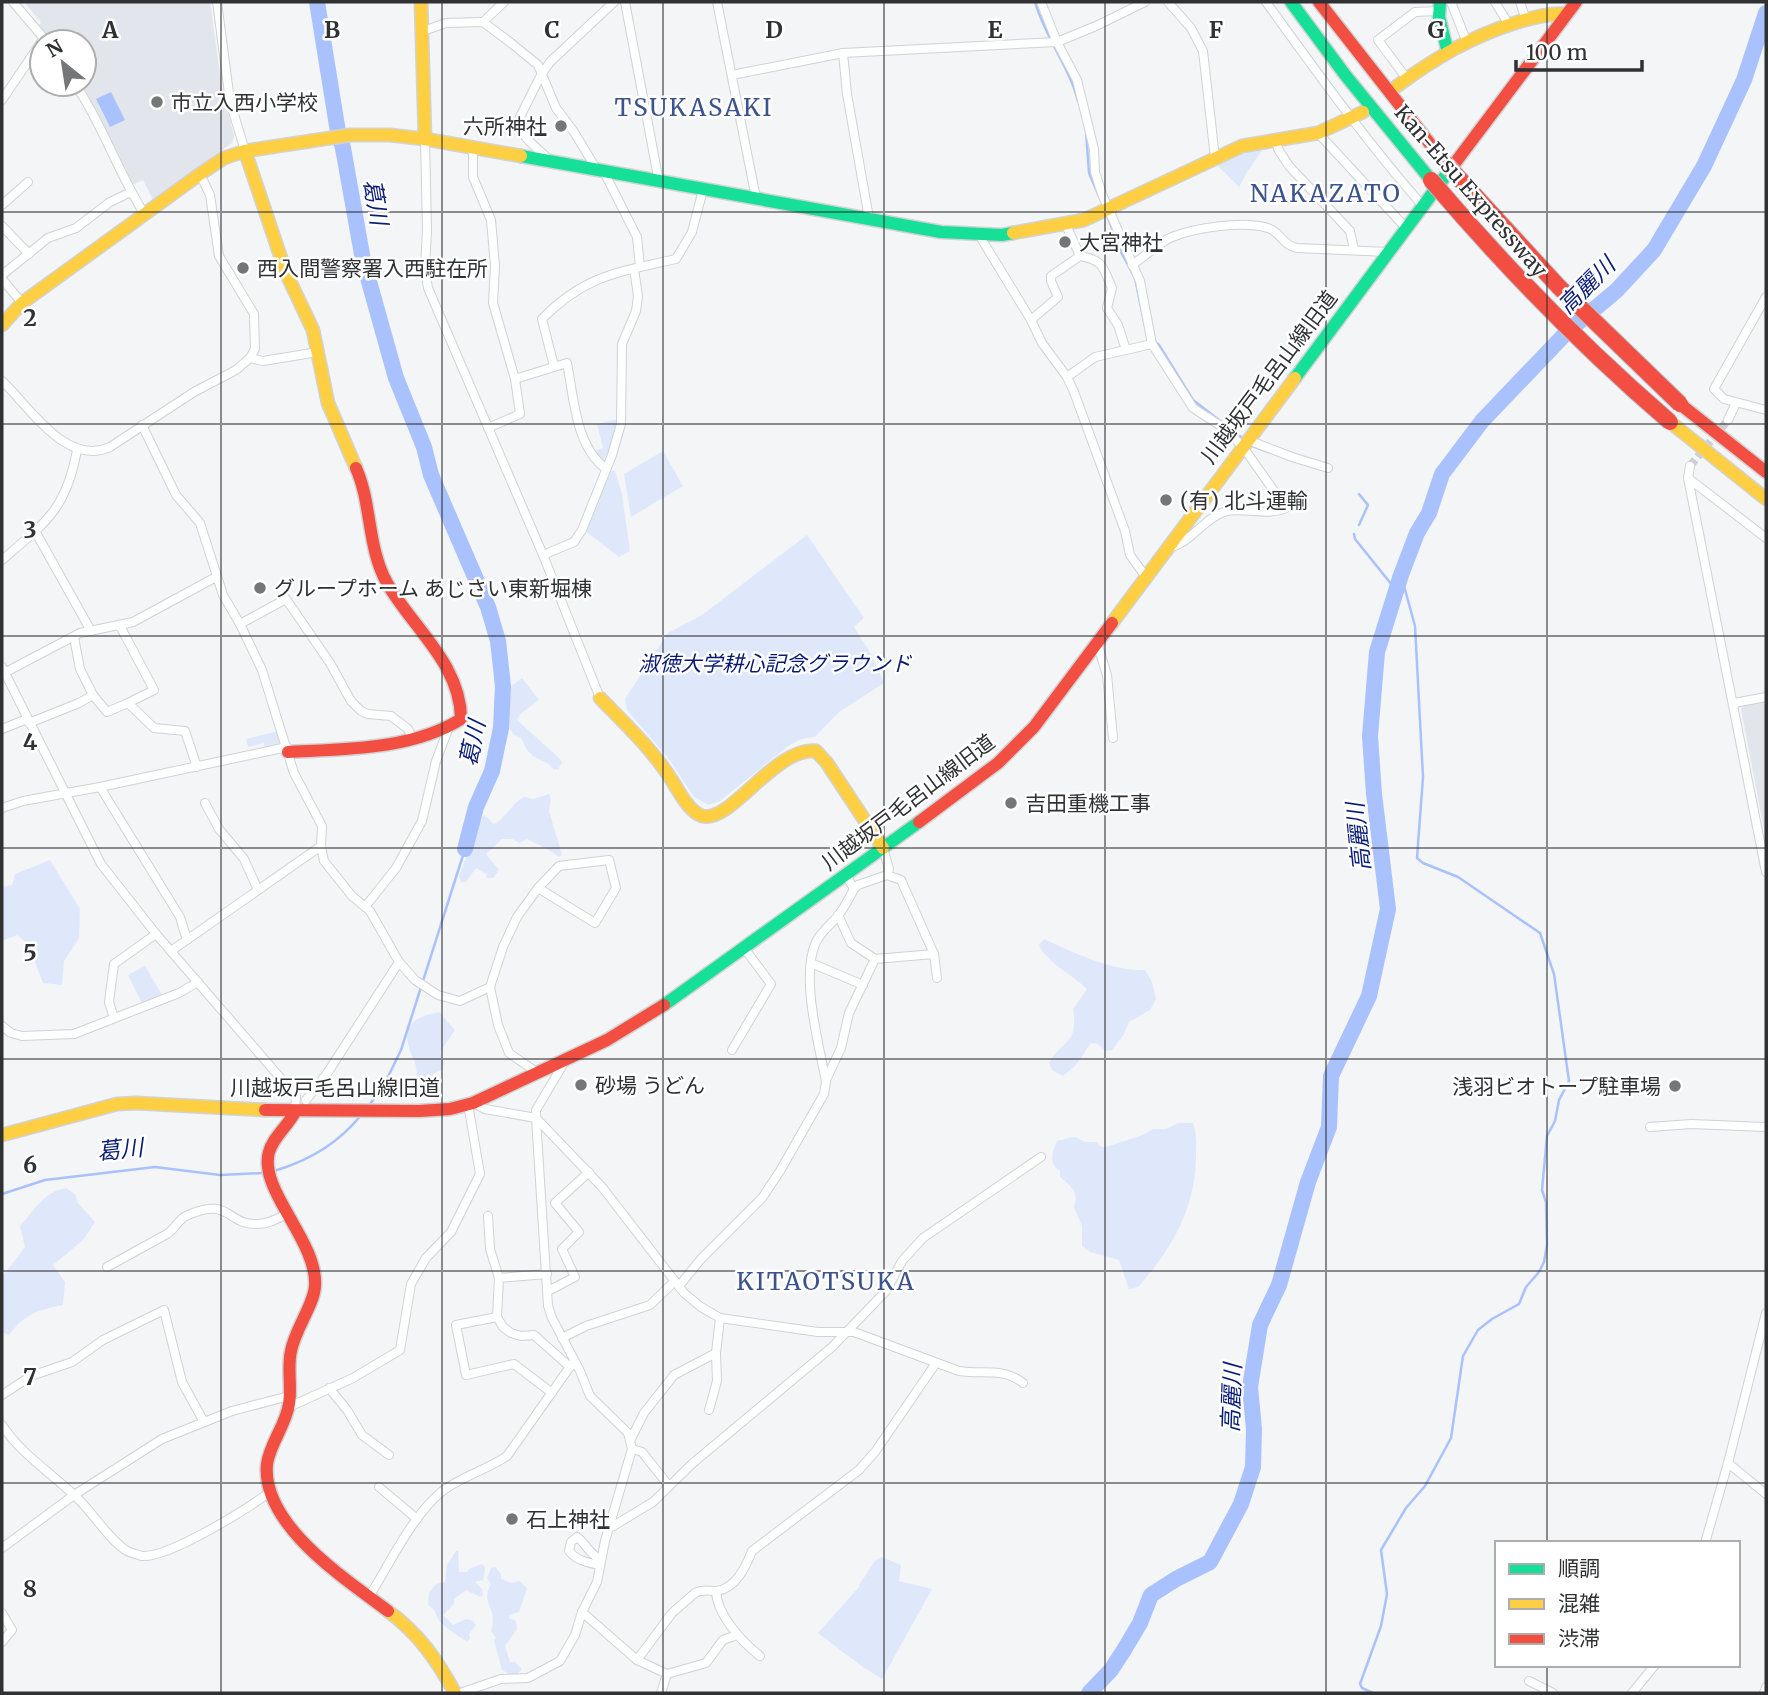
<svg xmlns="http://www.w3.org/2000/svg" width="1768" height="1695" font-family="Merriweather,'Noto Sans JP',serif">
<rect width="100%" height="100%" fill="#f3f5f7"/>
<g fill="#e3e5ec">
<path d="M24,2h186l12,86 12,48 -2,7 -79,57 -10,-20 -11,5 -52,-101h4v-42h-33l-12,-17 2,-3z"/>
<path d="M1766,701v139l-25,-131 2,-3z"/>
</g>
<g fill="#dfe8fb">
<path d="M1263,149l-16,23 -8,15 -24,-24 29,-13z"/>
<path d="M618,419l-6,25 -10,20 -8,-13 9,-3 -6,-24z"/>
<path d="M663,451l20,35 -52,31 -7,-43z"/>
<path d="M607,471h8l7,23 8,57 -11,6 -34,-26z"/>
<path d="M807,535l57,83 -10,9 17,27 13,29 -45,29 -24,25 -14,2 -13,7 -68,55 -12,4 -14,-8 -25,-38 -42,-49 -2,-11 43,-66 34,-18z"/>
<path d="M522,678l17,22 -19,14 -3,6 43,39 2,3 -4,8 -5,-1c-6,-10 -17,-8 -24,-17 -7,-7 -3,-14 -15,-17l-6,-9 2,-39z"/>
<path d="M278,731l3,14 -16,4 -1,-6 -16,4 -2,-8z"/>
<path d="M549,794l2,5 -2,12 13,44 -3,2 -10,-7 -22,-11 -7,4 -8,-4h-10l-16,15 13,16 -6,8h-6l-1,-4 -10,-6 -10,14h-5l-2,-6 22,-58 4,-3 9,9c11,-5 17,-20 30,-27l9,2z"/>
<path d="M50,860l30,49 -1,29 -15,23 -2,24 -19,-2 -15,-39 -11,-9 -15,6v-54l10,-2 3,-11z"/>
<path d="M1044,939c28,13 70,33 101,31l7,12 4,17 -6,11 -21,12 -5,12 -12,16 -6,1 -10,-8 -6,1 -14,21 -13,11 -11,-6 -3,-7c15,-26 29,-17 24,-54l14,-20c-14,-14 -41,-27 -48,-44z"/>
<path d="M145,966l17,29 -20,8 -14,-28z"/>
<path d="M439,1012l16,18 -15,22 4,11 -2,7 -8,3 -3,7 -6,4c-11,-7 -7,-15 -11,-24 -14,-30 -7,-42 25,-48z"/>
<path d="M1178,1123h15c4,12 3,20 3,32 0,52 -24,94 -58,132l-9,2 -10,-29 -29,-8 -8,-6v-20l-8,-19c5,-15 -2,-20 -14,-30v-6c-12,-8 -8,-19 -3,-30 15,-3 15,-7 28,1h11l6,5h4l37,-12 10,-6h13z"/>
<path d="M66,1188l9,6 3,9 17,19 -12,18 -30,25 12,17 -2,23c-27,6 -37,8 -54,30l-7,-3v-55l23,-30 -5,-21c15,-16 23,-34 46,-38z"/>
<path d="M456,1551h2l1,21h8l2,-3 13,-5 3,3 -2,13 -8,2 7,7 1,6 -3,2 -14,-7 -12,9v5l-11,11 10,10 13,-6 7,2 3,4 -7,9 1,5 -3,2c-7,-3 -25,-16 -29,-22 -4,-8 -2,-9 -10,-14l1,-12 7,-9 9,-2 2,-17z"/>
<path d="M882,1557l19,8 -2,16 33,8 -50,90 -22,-14 -42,-32 42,-47 -1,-1 16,-24z"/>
<path d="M495,1567l6,7v5l11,4 7,-2 8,7 -8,24 -10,3v3l7,3 1,8 -12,17 5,16h5l7,7 -6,6 -7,-1 -7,-4 -8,-30 2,-2 -5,-7c1,-4 2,-8 2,-12 -1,-14 -11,-19 -2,-35l-4,-6 4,-10z"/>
</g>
<path fill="#a9c2fd" d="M111,92l14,28 -15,7 -14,-28z"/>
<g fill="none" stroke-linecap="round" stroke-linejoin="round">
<g stroke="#a9c2fd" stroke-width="2.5">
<path d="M1035,2c10,35 34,64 43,99"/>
<path d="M1086,131l3,42 10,23"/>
<path d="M1108,218l13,34 14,26 11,53"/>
<path d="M1154,341l5,4 34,55 52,40"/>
<path d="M1250,445l16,6"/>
<path d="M1359,494l9,11 -9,20"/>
<path d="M1354,534l1,5 41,51"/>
<path d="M368,1107l17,-24 16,-33 64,-201"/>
<path d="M274,1171c34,-10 65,-28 87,-56"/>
<path d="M2,1194l43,-14 110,-13 65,8 44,-2"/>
<path d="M1373,1693l-11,-5 -2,-4 21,-58 6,-32 -6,-44 25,-42 19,-22 26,-48 12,-82 15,-26 14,-11 27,-15 7,-17 13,-15 5,-10 3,-17 -1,-43 -4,-12 5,-54 8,-15 4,-21 10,-19 -15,-107 -14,-41 -82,-56 -35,-14 -6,-5 6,-81 -8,-151 -14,-51"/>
</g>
<g stroke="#a9c2fd" stroke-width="16">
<path d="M317,2l21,130 5,16 20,112 33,118 28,69 7,28 57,132 10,34 5,45 -2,42 -9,43 -16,36 -11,42"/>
<path d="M1089,1693l22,-23 13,-20 16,-27 11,-28 25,-16 34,-17 31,-58 12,-37 1,-38 -4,-42 10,-62 19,-40 29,-103 21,-55 2,-51 38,-80 19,-87 -14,-115 -4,-58 7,-84 24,-77 16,-42 12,-20 13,-39 40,-53 86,-90 48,-40 38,-41 50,-84 40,-86 22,-67"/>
</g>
<path stroke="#ccced0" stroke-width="8" stroke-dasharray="8 4" stroke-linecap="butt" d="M1690,466l38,-46"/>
<g stroke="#d1d2d3" stroke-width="10">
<g id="street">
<path d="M13,2l34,40"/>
<path d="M217,2l13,99 15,50"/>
<path d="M625,2l34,180"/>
<path d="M717,2l39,196"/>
<path d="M1041,2l16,40 20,38 17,69 1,23 7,22 38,87 12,63 41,64 31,20 19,19 43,61c-21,9 -45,-2 -62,4 -21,7 -33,31 -56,36"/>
<path d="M1168,2l23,26 12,23 12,107"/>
<path d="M1266,2c50,69 100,139 156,203"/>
<path d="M1451,2l15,38"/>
<path d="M1495,2l14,23"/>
<path d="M1520,2l6,18"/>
<path d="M483,22l21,-20"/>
<path d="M423,31l23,-8 37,-1 28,21 27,22 18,43 18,24 23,38"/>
<path d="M843,53l4,41 22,124"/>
<path d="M732,75l111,-22 214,-11 39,-16 49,-24"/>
<path d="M1407,79l-29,-39 37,-28 24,-1"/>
<path d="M75,84c28,41 43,89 70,131"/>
<path d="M2,100l42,-62"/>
<path d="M1318,133l88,95"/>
<path d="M425,139l2,91 -2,39 3,19 115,267 57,143"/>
<path d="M1276,139l2,10 11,17 61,65 4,18"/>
<path d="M473,149v28l18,43 4,46 -2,37 22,76 52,-16c7,34 8,82 38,105"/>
<path d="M551,162c-11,-14 -33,-24 -32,-43l22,-44 9,-13 64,-60"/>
<path d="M604,172l33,65 3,30"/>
<path d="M2,205l26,-23"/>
<path d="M1066,225l14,31c24,4 23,12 32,32l-5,20 11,17 8,25"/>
<path d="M2,226l27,28"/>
<path d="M979,235l52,85 11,23 25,34 7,15 51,139 5,24 16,22"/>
<path d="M1132,265c11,-7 29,-24 40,-28 22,-9 72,-17 96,-9 13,4 14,17 29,20l91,4"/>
<path d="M2,275l46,-37 28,-10 34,-26 21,-10"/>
<path d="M2,279l20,24"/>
<path d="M1766,297l-52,92 10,10 42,11"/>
<path d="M1031,320l27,-23 -7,-16v-5l29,-20"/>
<path d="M250,358l13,3 55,-9"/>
<path d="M554,366l-12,-47c43,-44 77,-47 134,-60l16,-27 11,-42"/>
<path d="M1067,377l28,-20 57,-13"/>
<path d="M2,381c28,26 64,86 108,66l84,-55 42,-22 14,-12 5,-9 -1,-35 -35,-58 -9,-61 -10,-21"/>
<path d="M1728,420l8,-17"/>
<path d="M142,425l34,70 24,28 23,72 17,29 22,46 32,103 28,53 -1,20 3,15 28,35 18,15 29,51 16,18 23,15 22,6 30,-14"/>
<path d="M488,428l32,-14 -5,-35"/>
<path d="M1248,440l44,17 36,11"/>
<path d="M1690,466l-2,12 78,394"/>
<path d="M1688,478l78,60"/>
<path d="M35,531l56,100"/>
<path d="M543,555l31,-13 8,-12 30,-75 9,-31 1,-80 14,-33 2,-15 -4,-27"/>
<path d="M2,560c44,-38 64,-50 75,-110"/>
<path d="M240,624l46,-25 44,64 21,38 10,10 7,3 23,2 17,13 4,8"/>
<path d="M120,626l34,64 -26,13"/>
<path d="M74,637l6,32 13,26"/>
<path d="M1097,643l10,32 6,63"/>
<path d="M2,667l99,197 55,70 140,162 -1,16"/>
<path d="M4,673l76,-40 53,-11 83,-45"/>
<path d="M1734,703l32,-6"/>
<path d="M29,723l50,-20 14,-8 14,17 21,-9 26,25 31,3 12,36"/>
<path d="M2,729l25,-10"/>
<path d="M100,787l80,130 7,23"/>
<path d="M205,803l14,26 25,30 14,31"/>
<path d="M2,808l21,-7 77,-14 187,-40"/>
<path d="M883,848l6,21 -2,6"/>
<path d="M854,889l4,-4 29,-10 14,5 33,74 3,24"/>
<path d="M365,907l31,-39 26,-47 14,-60 13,-34"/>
<path d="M838,915l13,28 24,16 59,-5"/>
<path d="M171,951l150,-105"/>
<path d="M811,963l52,22"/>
<path d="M114,1018l-5,-16 5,-38 42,-30"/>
<path d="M2,1026l9,7 11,3 52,-2 105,-41 19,-11"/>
<path d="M732,1050l39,-66 -27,-36"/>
<path d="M564,1063l-28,47v8l66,69 82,106 17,14 19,11 98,14h36l105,39c23,4 44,-4 64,12"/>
<path d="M538,1073l-29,-20 -11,-28 -8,-38 13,-40 14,-30 21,-29 21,-22 50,-6 7,28 -21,35 -57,-35"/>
<path d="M826,1080l15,-32 8,-35 26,-54"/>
<path d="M306,1100l22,-28 71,-110"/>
<path d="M1650,1127l41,-3 75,3"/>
<path d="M488,1216l2,33 9,29 -2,39 6,10 8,6 10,3 13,-1 36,32"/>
<path d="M107,1267l60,-33c8,-5 11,-14 19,-18 44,-21 41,10 72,8 11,0 21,-6 31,-11"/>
<path d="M499,1278l48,-4"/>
<path d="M679,1286l22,-27 61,-61 18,-27 44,-77 2,-12c-7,-38 -26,-105 -10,-140 5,-10 14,-17 21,-25 7,-8 12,-19 17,-28l-8,-14"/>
<path d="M548,1291l27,-14 -13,-28 17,-17 -24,-29 34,-31"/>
<path d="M497,1317l-41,8 10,50 48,-11 38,29"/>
<path d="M562,1338l24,-12 64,-21 25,-24"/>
<path d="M329,1388l18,22 15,25 27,20"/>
<path d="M2,1395l29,-19 41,-14 31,-22 61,-30 18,72 22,40"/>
<path d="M289,1407l64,-29 47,-28 11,-66 15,-26 25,-26 29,-58 -12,-70"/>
<path d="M709,1410l8,-29 -1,-28"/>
<path d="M2,1425c19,29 48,47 73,71 17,15 33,43 52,55 4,2 12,4 15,5 27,2 107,-48 129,-65"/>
<path d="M631,1439l13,-26 30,-38 42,-22 4,-35"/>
<path d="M632,1449l10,3 27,34"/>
<path d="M1728,1463l38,31"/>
<path d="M379,1487l38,32"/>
<path d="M610,1528l43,-26 40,-39 139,-116 54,-56 16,-30 21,-23 118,-81"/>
<path d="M1705,1543l23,-80 38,-150"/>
<path d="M2,1548l72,-53 88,-56 70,-28 57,-15"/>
<path d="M600,1565c-11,-2 -23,-4 -31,-14l2,-9 6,-5c10,7 12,18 24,22"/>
<path d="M716,1591c1,24 26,51 44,65"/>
<path d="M369,1597c20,-32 42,-79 71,-104 19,-16 47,-23 67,-37l67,-95"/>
<path d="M582,1612l55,48 30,14 -6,19"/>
<path d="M2,1613l10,17 -10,12"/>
<path d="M637,1660l35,-47 23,-20c7,-4 13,-2 21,-2 20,-2 30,-25 36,-40l107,-81 16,-18 61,-89"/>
<path d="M667,1674l39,-11 17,-23 14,-5"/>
<path d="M1529,1681l24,12"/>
<path d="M460,1693l41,-14 27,-1 32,-17 15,-26 7,-23 15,-30 8,-41 27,-92 -4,-16 -38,-37 -10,-25 -28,-53 -4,-12 -12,-188 -51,-9 -12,-6"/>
<path d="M1632,1693l23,-28"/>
<path d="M1764,1693l2,-6"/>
</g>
</g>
<g stroke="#d1d2d3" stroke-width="15">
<g id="fast">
<path d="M1291,2l55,74 85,104"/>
<path d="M1440,2l-1,15 8,32"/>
<path d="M521,156l420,76 61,3 11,-2"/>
<path d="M1295,378l157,-211"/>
<path d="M664,1005l255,-183"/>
</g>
</g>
<g stroke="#d1d2d3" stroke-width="15">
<g id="slow">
<path d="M421,2l4,137"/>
<path d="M1397,86c38,-28 75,-50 121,-64 16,-5 31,-9 48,-8"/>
<path d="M245,151l41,122 27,57 15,73 28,65"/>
<path d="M1013,233l71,-13 158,-74 76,-13 45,-21"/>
<path d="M2,325l20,-22 178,-129 24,-16 21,-7 105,-16h40l35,4 96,17"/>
<path d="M1670,422l96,77"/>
<path d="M1112,623l183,-245"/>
<path d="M600,698c25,26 52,51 71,81 8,12 17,32 31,37 29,8 72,-69 114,-65l11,12 56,85"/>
<path d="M2,1135l115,-31 19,-1 129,7"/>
<path d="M388,1611c31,23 49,49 67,82"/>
</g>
</g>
<g stroke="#d1d2d3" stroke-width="15">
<g id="jam">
<path d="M1319,2l126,161"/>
<path d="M1452,167l124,-165"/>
<path d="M1680,404l86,68"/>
<path d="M288,752c56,-3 124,-2 173,-33 0,-55 -49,-92 -74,-136 -20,-36 -15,-79 -31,-115"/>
<path d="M919,822l79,-59 36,-36 78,-104"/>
<path d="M265,1110l154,1 31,-2 23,-6 134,-63 57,-35"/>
<path d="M295,1112c-7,14 -22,25 -26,40 -11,38 49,89 46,134 -1,19 -20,43 -24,65 -4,17 1,35 -2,53 -3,21 -19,39 -22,60 -6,61 79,115 121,147"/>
</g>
</g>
<use href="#street" stroke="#fdfefe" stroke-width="8"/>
<use href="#fast" stroke="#16e098" stroke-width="12"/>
<use href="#slow" stroke="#ffcf43" stroke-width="12"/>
<use href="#jam" stroke="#f24e42" stroke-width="12"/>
<g stroke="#babfc9" stroke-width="18" stroke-linecap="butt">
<g id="jam-bridge">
<path d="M1445,163l114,124 121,117"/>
<path d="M1431,180c74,87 153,168 239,242"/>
</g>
</g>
<use href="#jam-bridge" stroke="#f24e42" stroke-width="16"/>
</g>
<path fill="none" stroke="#303133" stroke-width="2" stroke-opacity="0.55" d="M221,2v1691M442,2v1691M663,2v1691M884,2v1691M1105,2v1691M1326,2v1691M1547,2v1541M2,212h1764M2,424h1764M2,636h1764M2,848h1764M2,1059h1764M2,1271h1764M2,1483h1764M1547,1665v28"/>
<g fill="#747678" stroke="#fff" stroke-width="2.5">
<circle cx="157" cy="102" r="7"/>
<circle cx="561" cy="126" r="7"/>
<circle cx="1065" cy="242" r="7"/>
<circle cx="243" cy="268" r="7"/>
<circle cx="1166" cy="500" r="7"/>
<circle cx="260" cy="588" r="7"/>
<circle cx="1011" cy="803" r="7"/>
<circle cx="581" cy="1085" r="7"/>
<circle cx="1675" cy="1086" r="7"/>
<circle cx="512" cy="1519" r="7"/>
</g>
<g text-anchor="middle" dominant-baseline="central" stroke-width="5" stroke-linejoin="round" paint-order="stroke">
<g font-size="21" fill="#303133" stroke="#fff" text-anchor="start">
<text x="171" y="102">市立入西小学校</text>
<text x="547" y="126" text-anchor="end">六所神社</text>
<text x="1079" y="242">大宮神社</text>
<text x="257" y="268">西入間警察署入西駐在所</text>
<text x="1180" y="500">(有) 北斗運輸</text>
<text x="274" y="588">グループホーム あじさい東新堀棟</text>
<text x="1025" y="803">吉田重機工事</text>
<text x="595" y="1085">砂場 うどん</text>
<text x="1661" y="1086" text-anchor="end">浅羽ビオトープ駐車場</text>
<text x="526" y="1519">石上神社</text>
</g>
<g font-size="21" fill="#303133" stroke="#fff">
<text transform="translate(1471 191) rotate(49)">Kan-Etsu Expressway</text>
<text transform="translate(1269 377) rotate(-53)">川越坂戸毛呂山線旧道</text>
<text transform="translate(908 802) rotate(-37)">川越坂戸毛呂山線旧道</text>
<text x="335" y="1087">川越坂戸毛呂山線旧道</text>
</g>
<g font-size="21" font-style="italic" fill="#081a76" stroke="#fff">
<text x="775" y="663">淑徳大学耕心記念グラウンド</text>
</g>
<g font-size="23" font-style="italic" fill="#091c78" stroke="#fff">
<text transform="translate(376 202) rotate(80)">葛川</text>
<text transform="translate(1586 285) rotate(-45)">高麗川</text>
<text transform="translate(472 743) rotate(-78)">葛川</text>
<text transform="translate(1358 837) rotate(-96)">高麗川</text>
<text transform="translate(120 1149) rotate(-6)">葛川</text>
<text transform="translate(1231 1398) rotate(-88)">高麗川</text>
</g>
<g font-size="24" letter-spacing="2" fill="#3c538d" stroke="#fff">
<text x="694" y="107">TSUKASAKI</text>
<text x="1326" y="193">NAKAZATO</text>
<text x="826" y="1281">KITAOTSUKA</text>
</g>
</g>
<g font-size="23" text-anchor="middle" font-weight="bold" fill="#303133" stroke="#fff" stroke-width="5" stroke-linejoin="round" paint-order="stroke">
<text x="110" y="38">A</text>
<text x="332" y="38">B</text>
<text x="552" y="38">C</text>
<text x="774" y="38">D</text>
<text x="995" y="38">E</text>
<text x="1216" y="38">F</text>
<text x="1436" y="38">G</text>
<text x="30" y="326">2</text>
<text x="30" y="538">3</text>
<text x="30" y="750">4</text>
<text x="30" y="961">5</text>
<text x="30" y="1173">6</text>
<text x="30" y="1385">7</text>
<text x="30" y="1597">8</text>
</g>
<rect width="1768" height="1695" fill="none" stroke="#303133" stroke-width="7"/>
<rect x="1495" y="1541" width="245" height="126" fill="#ffffff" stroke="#acadad" stroke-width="2"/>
<rect x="1509" y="1564" width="35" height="10" fill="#16e098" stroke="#acadad" stroke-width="2"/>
<text x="1558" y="1576" font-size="21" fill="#303133">順調</text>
<rect x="1509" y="1599" width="35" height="10" fill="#ffcf43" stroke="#acadad" stroke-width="2"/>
<text x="1558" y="1611" font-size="21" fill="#303133">混雑</text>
<rect x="1509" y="1634" width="35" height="10" fill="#f24e42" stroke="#acadad" stroke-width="2"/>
<text x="1558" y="1646" font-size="21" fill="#303133">渋滞</text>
<g transform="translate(63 63) rotate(330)"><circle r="33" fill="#ffffff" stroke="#acadad" stroke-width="2"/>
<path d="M0-5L12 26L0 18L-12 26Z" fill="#747678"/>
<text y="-10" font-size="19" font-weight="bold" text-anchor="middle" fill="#303133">N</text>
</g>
<path d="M1516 60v10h126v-10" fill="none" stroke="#303133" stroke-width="3.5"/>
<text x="1526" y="60" font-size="21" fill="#303133" stroke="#ffffff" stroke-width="5" paint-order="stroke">100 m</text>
</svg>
